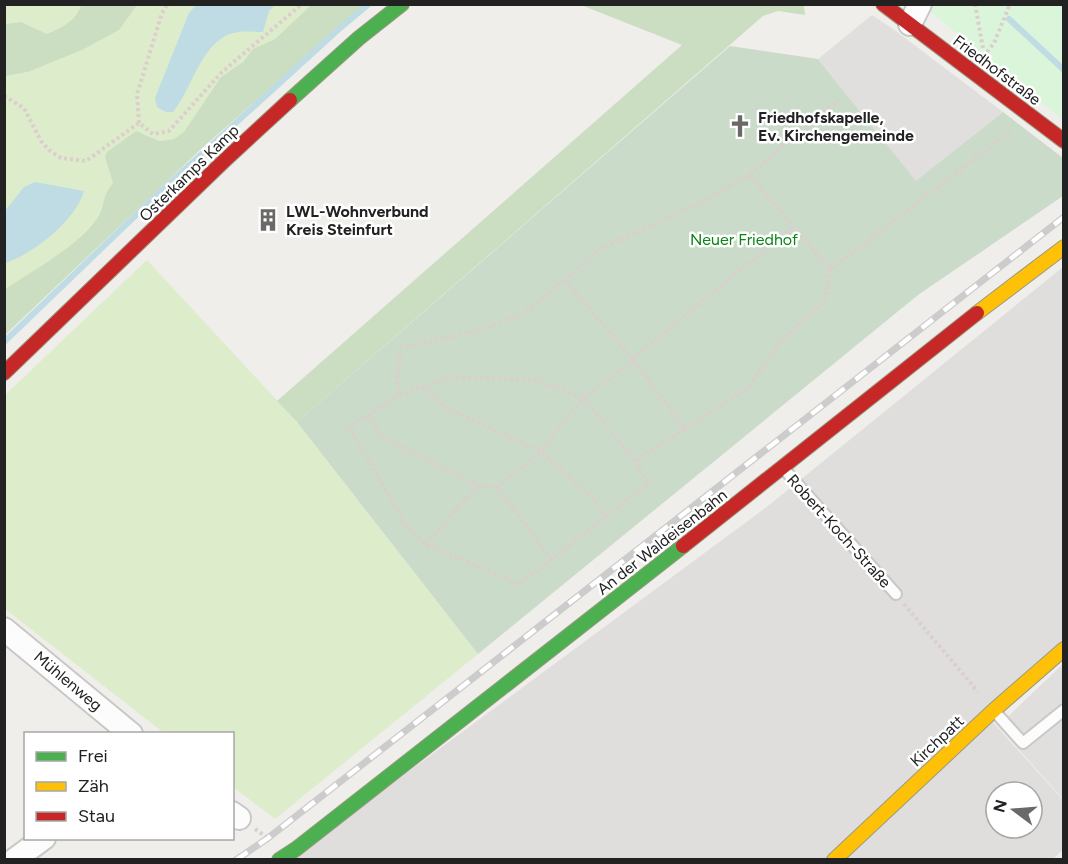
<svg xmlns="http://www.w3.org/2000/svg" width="1068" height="864" font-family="Figtree,sans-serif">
<rect width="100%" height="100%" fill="#f0eeeb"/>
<path fill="#dfdedc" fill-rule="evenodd" d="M1063,267v384l-74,67 74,82v50l-10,9 -764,1 479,-354zM996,792h36v36h-36z"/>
<g fill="#ddeccb">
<path d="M4,5h77c-4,15 -20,23 -34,29l-26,-12 -16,2z"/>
<path d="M137,5h174l-36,34 -22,10 -10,13 -22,15 -36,55 -11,7 -14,2 -18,-8 -37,24 8,26c-12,14 -7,21 -15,34 -15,24 -68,57 -93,72l-1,-213 24,-4 54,-22 49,-38z"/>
<path d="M147,260l150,162 181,232 -203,165 -42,-32 -1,-53 -68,-1 -159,-124v-214z"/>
</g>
<g fill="#cbdec1">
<path d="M81,5h56l-18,25 -37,20 -54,22 -23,4v-52l16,-2 26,12c14,-6 30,-14 34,-29z"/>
<path d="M311,5h53l-163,144 -196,186v-46c26,-17 77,-46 93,-72 8,-13 3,-20 15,-34l-8,-26 2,-5 29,-21 24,10 14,-2 10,-7 37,-55 22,-15 10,-13 22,-10z"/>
<path d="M581,5h223l1,10 -27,-4 -15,5 -466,406 -20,-21 405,-356z"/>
</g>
<path fill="#cadbca" d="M730,46l88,13 98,121 87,-68 60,46v38l-145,99 -440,359 -181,-232z"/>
<path fill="#daf5da" d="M928,4l135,1v115l-135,-110z"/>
<g fill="#e0dfde">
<path d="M872,15l21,14 110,83 -87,69 -98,-122z"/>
<path d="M1063,664v135l-65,-73z"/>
</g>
<g fill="#bfdbe3">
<path d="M196,5h79l-6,6 -6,21c-8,0 -16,-1 -24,0 -36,3 -46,56 -66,80h-7l-9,-5 -2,-9 34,-85z"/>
<path d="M35,182l49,9c-8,29 -52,64 -79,72v-52l19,-24z"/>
</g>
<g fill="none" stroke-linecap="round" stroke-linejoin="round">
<g stroke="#bfdbe3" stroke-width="6">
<path d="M1009,19l55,51"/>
<path d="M4,342l157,-151 178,-162 30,-25"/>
</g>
<g stroke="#c9c8c7" stroke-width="14">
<g id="lane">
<path d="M784,469l112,125"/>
<path d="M996,713l27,30 41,-33"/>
</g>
</g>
<g stroke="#c9c8c7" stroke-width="26">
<g id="street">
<path d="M910,24l10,-20"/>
<path d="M4,629l127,105"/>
<path d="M232,813l7,5"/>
<path d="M14,860l30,-22"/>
</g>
</g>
<g stroke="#999a82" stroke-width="16">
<g id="fast">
<path d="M290,100l69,-62 43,-34"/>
<path d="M279,860l17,-11 387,-303"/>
</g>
</g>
<g stroke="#999a82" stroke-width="16">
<g id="slow">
<path d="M977,313l87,-66"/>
<path d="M834,860l160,-150 70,-61"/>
</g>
</g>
<g stroke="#999a82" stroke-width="16">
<g id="jam">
<path d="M883,4l181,137"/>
<path d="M4,373l221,-213 65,-60"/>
<path d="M683,546l294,-233"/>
</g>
</g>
<g stroke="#dccecd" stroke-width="4" stroke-dasharray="3 3" stroke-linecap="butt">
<path d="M975,4l8,44"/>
<path d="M987,52l7,-9 16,-39"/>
<path d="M4,96l20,12 17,33 8,9 12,8 25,3 53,-38 14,11 16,-3 53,-59 80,-68"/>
<path d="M139,123l-2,-29 25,-81 6,-9"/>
<path d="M750,175l89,-75"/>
<path d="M565,280l69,81 51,68 -50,32"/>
<path d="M632,359l161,-132"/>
<path d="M422,387l24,21 95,43 51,46 14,20"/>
<path d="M399,395l52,-18 85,3 47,18 52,63 13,22 -96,77 -33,24 -92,-39 -19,-16 -59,-102 50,-32 -2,-16 4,-31 79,-18 42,-15 43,-35 33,-30 102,-47 50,-28 80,95 181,-139"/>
<path d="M367,415l15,22 97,49"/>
<path d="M685,429l62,-40 33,-47 46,-43 4,-29"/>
<path d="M427,545l35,-43 17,-16 18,1"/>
<path d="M552,560l-55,-73 44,-36 42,-53 51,-37"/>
<path d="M904,604l74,88"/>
<path d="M255,829l13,9"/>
</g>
<use href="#lane" stroke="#fdfcfc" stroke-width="10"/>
<use href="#street" stroke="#fdfcfc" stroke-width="22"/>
<use href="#fast" stroke="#4caf50" stroke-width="14"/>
<use href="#slow" stroke="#ffc107" stroke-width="14"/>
<use href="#jam" stroke="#c62828" stroke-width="14"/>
<g stroke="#ccc" stroke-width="7">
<path id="rail" d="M236,860l32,-22 796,-621"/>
</g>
<use href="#rail" stroke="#fff" stroke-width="4.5" stroke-dasharray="14" stroke-linecap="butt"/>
</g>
<defs>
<g id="church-bare" transform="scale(1.8)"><path d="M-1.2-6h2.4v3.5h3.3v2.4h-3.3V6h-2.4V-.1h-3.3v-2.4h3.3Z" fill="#6a6968" stroke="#fff" stroke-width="2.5" paint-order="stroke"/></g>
<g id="building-bare" transform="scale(1.8)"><path d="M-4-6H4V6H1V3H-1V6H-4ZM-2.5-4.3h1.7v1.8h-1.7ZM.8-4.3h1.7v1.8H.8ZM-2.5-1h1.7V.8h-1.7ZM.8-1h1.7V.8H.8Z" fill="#6a6968" stroke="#fff" stroke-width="2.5" paint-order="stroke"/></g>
</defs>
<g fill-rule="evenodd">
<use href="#church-bare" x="740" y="126"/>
<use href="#building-bare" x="268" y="220"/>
</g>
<g text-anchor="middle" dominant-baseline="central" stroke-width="5" stroke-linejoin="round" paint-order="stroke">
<g font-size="16" fill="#222" stroke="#fff">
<text transform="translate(997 70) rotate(37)">Friedhofstraße</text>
<text transform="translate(189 173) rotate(-44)">Osterkamps Kamp</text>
<text transform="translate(839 531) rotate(48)">Robert-Koch-Straße</text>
<text transform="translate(662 542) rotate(-38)">An der Waldeisenbahn</text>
<text transform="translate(68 681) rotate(40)">Mühlenweg</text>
<text transform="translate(937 741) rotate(-43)">Kirchpatt</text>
</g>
<g font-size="16" font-weight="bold" fill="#222" stroke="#fff" text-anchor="start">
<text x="758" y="117">Friedhofskapelle,<tspan x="758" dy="18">Ev. Kirchengemeinde</tspan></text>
<text x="286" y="211">LWL-Wohnverbund<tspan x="286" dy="18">Kreis Steinfurt</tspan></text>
</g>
<g font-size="16" fill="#0c8416" stroke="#fff">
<text x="744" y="239">Neuer Friedhof</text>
</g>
</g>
<rect width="1068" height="864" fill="none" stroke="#222222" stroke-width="12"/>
<rect x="24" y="732" width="210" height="108" fill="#ffffff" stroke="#a7a7a7" stroke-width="1.5"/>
<rect x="36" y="752" width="30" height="9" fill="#4caf50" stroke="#a7a7a7" stroke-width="1.5"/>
<text x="78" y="762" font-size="18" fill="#222222">Frei</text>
<rect x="36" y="782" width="30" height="9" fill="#ffc107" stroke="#a7a7a7" stroke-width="1.5"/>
<text x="78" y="792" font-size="18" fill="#222222">Zäh</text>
<rect x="36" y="812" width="30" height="9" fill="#c62828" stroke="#a7a7a7" stroke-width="1.5"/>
<text x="78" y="822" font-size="18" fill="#222222">Stau</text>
<g transform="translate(1014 810) rotate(286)"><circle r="28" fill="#ffffff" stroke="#a7a7a7" stroke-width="1.5"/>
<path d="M0-4.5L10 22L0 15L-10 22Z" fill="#6a6968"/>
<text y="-9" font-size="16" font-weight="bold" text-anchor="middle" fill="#222222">N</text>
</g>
</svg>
